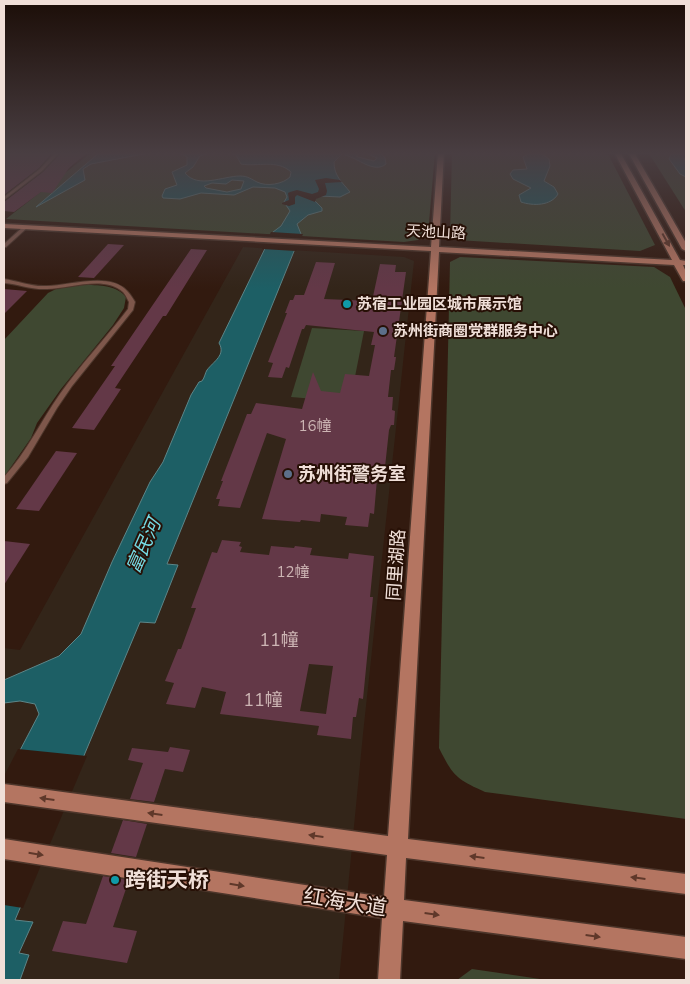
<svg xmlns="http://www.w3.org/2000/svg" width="690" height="984" font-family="'Nunito Sans','Noto Sans SC',sans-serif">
<rect width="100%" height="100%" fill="#321a0f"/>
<path fill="#332519" d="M243,247l161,10 10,4 -51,473 -24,246h-335v-332l16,2z"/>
<g fill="#3f4831">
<path d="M92,152h343l-7,82 -10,6 -14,2 -398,-23z"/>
<path d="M452,152h155l48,93 -15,6 -183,-11 -7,-5z"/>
<path d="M648,152h38v60z"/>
<path d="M460,257l194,10 16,10 16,33v509l-201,-27c-29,-13 -32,-16 -46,-44l11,-486z"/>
<path d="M80,285c15,0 36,-1 46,12l-2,11 -11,17 -52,64 -24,34 -6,15 -27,39v-137l44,-47 8,-4z"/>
<path d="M312,328l52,3 -14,71 -59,-5z"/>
<path d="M472,969l75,11h-90z"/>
</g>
<g fill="#1d5f65" stroke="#5c8588" fill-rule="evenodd">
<path d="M100,152h54l-63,12 -8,5 2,11 -49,27z"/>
<path d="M178,152h33l-11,4 -7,11 -8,6c13,16 38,3 55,3 8,0 11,3 17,6 10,5 26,2 33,-5l1,-5c-14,-13 -33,-5 -50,-8l-5,-9 -8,-3h116l-10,10c0,14 8,20 16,30l-10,5 -21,-1 -5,4 8,8v3l-14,4 -11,9 4,10 -134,330 11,1 -23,58 -15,-1 -125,298 18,2 -14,31 10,2 -9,25h-16v-199l35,-67 -4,-10 -15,-3 -16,2v-23l55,-24 22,-22 31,-72 38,-80 13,-20 28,-67 8,-13 3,-1c3,-4 3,-8 5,-11 7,-9 19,-15 12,-27l54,-111 8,-6 9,-15 -6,-9 3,-5 -2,-5 -10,-4 -22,-1 -19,8 -33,-2 -21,6 -17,-1 -1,-2 3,-7 12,-4 -5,-13 15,-7v-8zM232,180l12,1 -3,8 -14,3 -21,-4 -2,-2 8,-3 14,1z"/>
<path d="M347,152l12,2 -3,2 2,1 16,4 3,-3 -11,-5 1,-1h13l5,6 1,6c-12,10 -28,-6 -41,-9z"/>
<path d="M531,152h8l10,7 1,7 -6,15 10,6 4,7c-7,12 -25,12 -37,8l-2,-7 12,-7 -18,-9 -3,-5 3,-4 14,-1 -4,-12z"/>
<path d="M676,152h10v6l-2,1 2,3v15l-6,-3 -11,-15 2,-5z"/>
</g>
<g fill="#321a0f">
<path d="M326,178l14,2 2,2 -17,1 2,8 -1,4 -10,4 -1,3 -18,-7 -2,2v7l-6,2 -7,-2v-1l7,-3 -1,-7 2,-1 7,-2 15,4 6,-2 1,-3 -4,-9z"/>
<path d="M271,232l32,2 -7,17 -34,-2z"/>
<path d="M18,749l69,7 -64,152 -19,-3v-129z"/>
</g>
<g fill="#633847" fill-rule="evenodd">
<path d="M10,152l42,1 -13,15 -35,27v-40z"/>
<path d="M61,153h26l-18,15 -17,25 -11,-1 -27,20 -10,-1v-9l39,-30z"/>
<path d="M108,244l16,1 -30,33 -16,-1z"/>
<path d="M191,249l16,1 -41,66h-3l-48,72 6,1 -27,41 -22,-2 43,-62h-4z"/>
<path d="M316,262l19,1 -11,36 48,2 8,-37 16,1 -1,7h11l-12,85h2l-2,13h-3l-3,27h5l-1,13 3,1 -1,14h-3l-2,5 -4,37h-3l-1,12h-4l-3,35 -4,-1 -2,14 -23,-2 2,-8 -26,-3 -1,8 -19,-2 -1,2 -38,-3 24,-80 -19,-6 -27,75 -22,-2 2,-7h-4l7,-18h-2l26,-67h4l5,-11 46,6 11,-37 8,19 19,2 5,-19 24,2 6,-31h-4l3,-13 -68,-7 -2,4h-2l-13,39 -3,-1 -4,11 -14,-1 5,-14 -5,-1 19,-49h-2l5,-13h3l2,-5h9z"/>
<path d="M4,289l23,2 -23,23z"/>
<path d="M56,451l21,2 -38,58 -23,-2z"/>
<path d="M222,540l19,2 -2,4 3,1 -2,5 29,3 2,-9 23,2 1,-2 17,2 -2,7 38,4 1,-6 25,3 -4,41h3l-10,102 -4,-1 -3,19h-3l-2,22 -34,-4 2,-9 -99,-12 6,-22 -24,-5 -7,21 -29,-4 8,-21 -9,-2 13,-32h3l15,-41h-5l21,-56 5,1zM309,664l24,2 -7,48 -26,-3z"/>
<path d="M4,541l26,3 -26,41z"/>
<path d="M170,747l20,3 -7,22 -18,-3 -11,33 -24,-3 13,-36 -15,-3 4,-12 36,4z"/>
<path d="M123,820l24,4 -11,33 -25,-4z"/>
<path d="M103,876l26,4 -16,47 24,4 -10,32 -75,-12 11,-30 23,3z"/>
</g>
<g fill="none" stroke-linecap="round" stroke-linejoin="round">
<g stroke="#4d362b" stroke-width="2">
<g id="lane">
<path d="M56,152h4l-18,19 -38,29v-3l36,-28z"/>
<path d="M24,226l4,1 -22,20h-2v-3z"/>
<path d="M4,279c14,2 28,8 42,7 23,0 65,-15 82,6 3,3 5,7 7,10l-2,8 -61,76 -15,22 -29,49 -21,26 -3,1v-7c23,-25 37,-56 56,-83 21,-30 46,-56 68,-85l1,-7c-2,-3 -3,-7 -6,-10 -19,-17 -54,-3 -76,-3 -15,1 -29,-5 -43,-6z"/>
</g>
</g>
<g stroke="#4d362b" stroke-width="3">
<g id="secondary">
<path d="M438,152h6l-5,95 233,13 -58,-108h6l60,108 6,1v4h-3l3,7v9h-3l-9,-16 -235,-13 -31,587 278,35v20l-280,-36 -2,42 282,37v22l-283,-38 -3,59h-22l4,-62 -378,-59v-20l380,58 3,-42 -383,-53v-18l384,52 43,-585 -427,-23v-4l427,23z"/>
<path d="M628,152h6l52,91v8l-4,-2z"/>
</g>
</g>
<use href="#lane" fill="#7e574b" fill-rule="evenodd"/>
<use href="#secondary" fill="#b47561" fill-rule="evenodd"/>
</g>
<defs><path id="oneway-solid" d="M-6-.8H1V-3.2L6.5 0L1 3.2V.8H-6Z" transform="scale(1.25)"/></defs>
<g fill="#5f382a">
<use href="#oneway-solid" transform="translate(666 240) rotate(61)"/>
<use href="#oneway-solid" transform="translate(47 799) rotate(-172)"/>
<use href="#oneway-solid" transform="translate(155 814) rotate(-172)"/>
<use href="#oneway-solid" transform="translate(316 836) rotate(-172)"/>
<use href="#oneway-solid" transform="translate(36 854) rotate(9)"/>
<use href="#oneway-solid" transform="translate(477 857) rotate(-173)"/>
<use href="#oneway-solid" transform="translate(638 878) rotate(-173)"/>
<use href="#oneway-solid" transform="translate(237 885) rotate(9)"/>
<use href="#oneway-solid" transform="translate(432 914) rotate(8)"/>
<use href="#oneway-solid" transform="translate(593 936) rotate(8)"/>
</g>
<linearGradient id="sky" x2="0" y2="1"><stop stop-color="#1c0e08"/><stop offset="0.53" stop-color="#493e42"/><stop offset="1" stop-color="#493e42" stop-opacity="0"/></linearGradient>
<rect width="690" height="289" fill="url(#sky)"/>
<g fill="#0f9aa8" stroke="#271006" stroke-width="2">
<circle cx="347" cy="304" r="5"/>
<circle cx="115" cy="880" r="5"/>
</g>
<g fill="#5c6f8a" stroke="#271006" stroke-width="2">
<circle cx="383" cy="331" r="5"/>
<circle cx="288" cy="474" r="5"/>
</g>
<g text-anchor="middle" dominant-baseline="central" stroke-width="4" stroke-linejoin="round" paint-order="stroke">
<g font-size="15" fill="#f0dfd8" stroke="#271006">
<text transform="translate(436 232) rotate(3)">天池山路</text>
</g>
<g font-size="15" font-weight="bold" fill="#f0dfd8" stroke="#271006" text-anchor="start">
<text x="357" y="304">苏宿工业园区城市展示馆</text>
<text x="393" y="331">苏州街商圈党群服务中心</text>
</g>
<g font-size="15" fill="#cdb5b4">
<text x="315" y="426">16幢</text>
<text x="293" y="572">12幢</text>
</g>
<g font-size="18" font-weight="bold" fill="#f0dfd8" stroke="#271006" text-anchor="start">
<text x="298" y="474">苏州街警务室</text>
</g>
<g font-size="18" fill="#f0dfd8" stroke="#271006">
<text transform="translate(396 565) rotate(-86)">同里湖路</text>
</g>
<g font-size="18" fill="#cdb5b4">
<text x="279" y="640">11幢</text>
<text x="263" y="700">11幢</text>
</g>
<g font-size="19" font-style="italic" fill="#75dae3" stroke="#271006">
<text transform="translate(144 546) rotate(-66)">富民河</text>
</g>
<g font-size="21" font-weight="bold" fill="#f0dfd8" stroke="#271006" text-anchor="start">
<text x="125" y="880">跨街天桥</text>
</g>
<g font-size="21" fill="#f0dfd8" stroke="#271006">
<text transform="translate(345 902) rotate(9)">红海大道</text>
</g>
</g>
<rect width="690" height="984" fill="none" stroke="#f0dfd8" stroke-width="10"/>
</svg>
